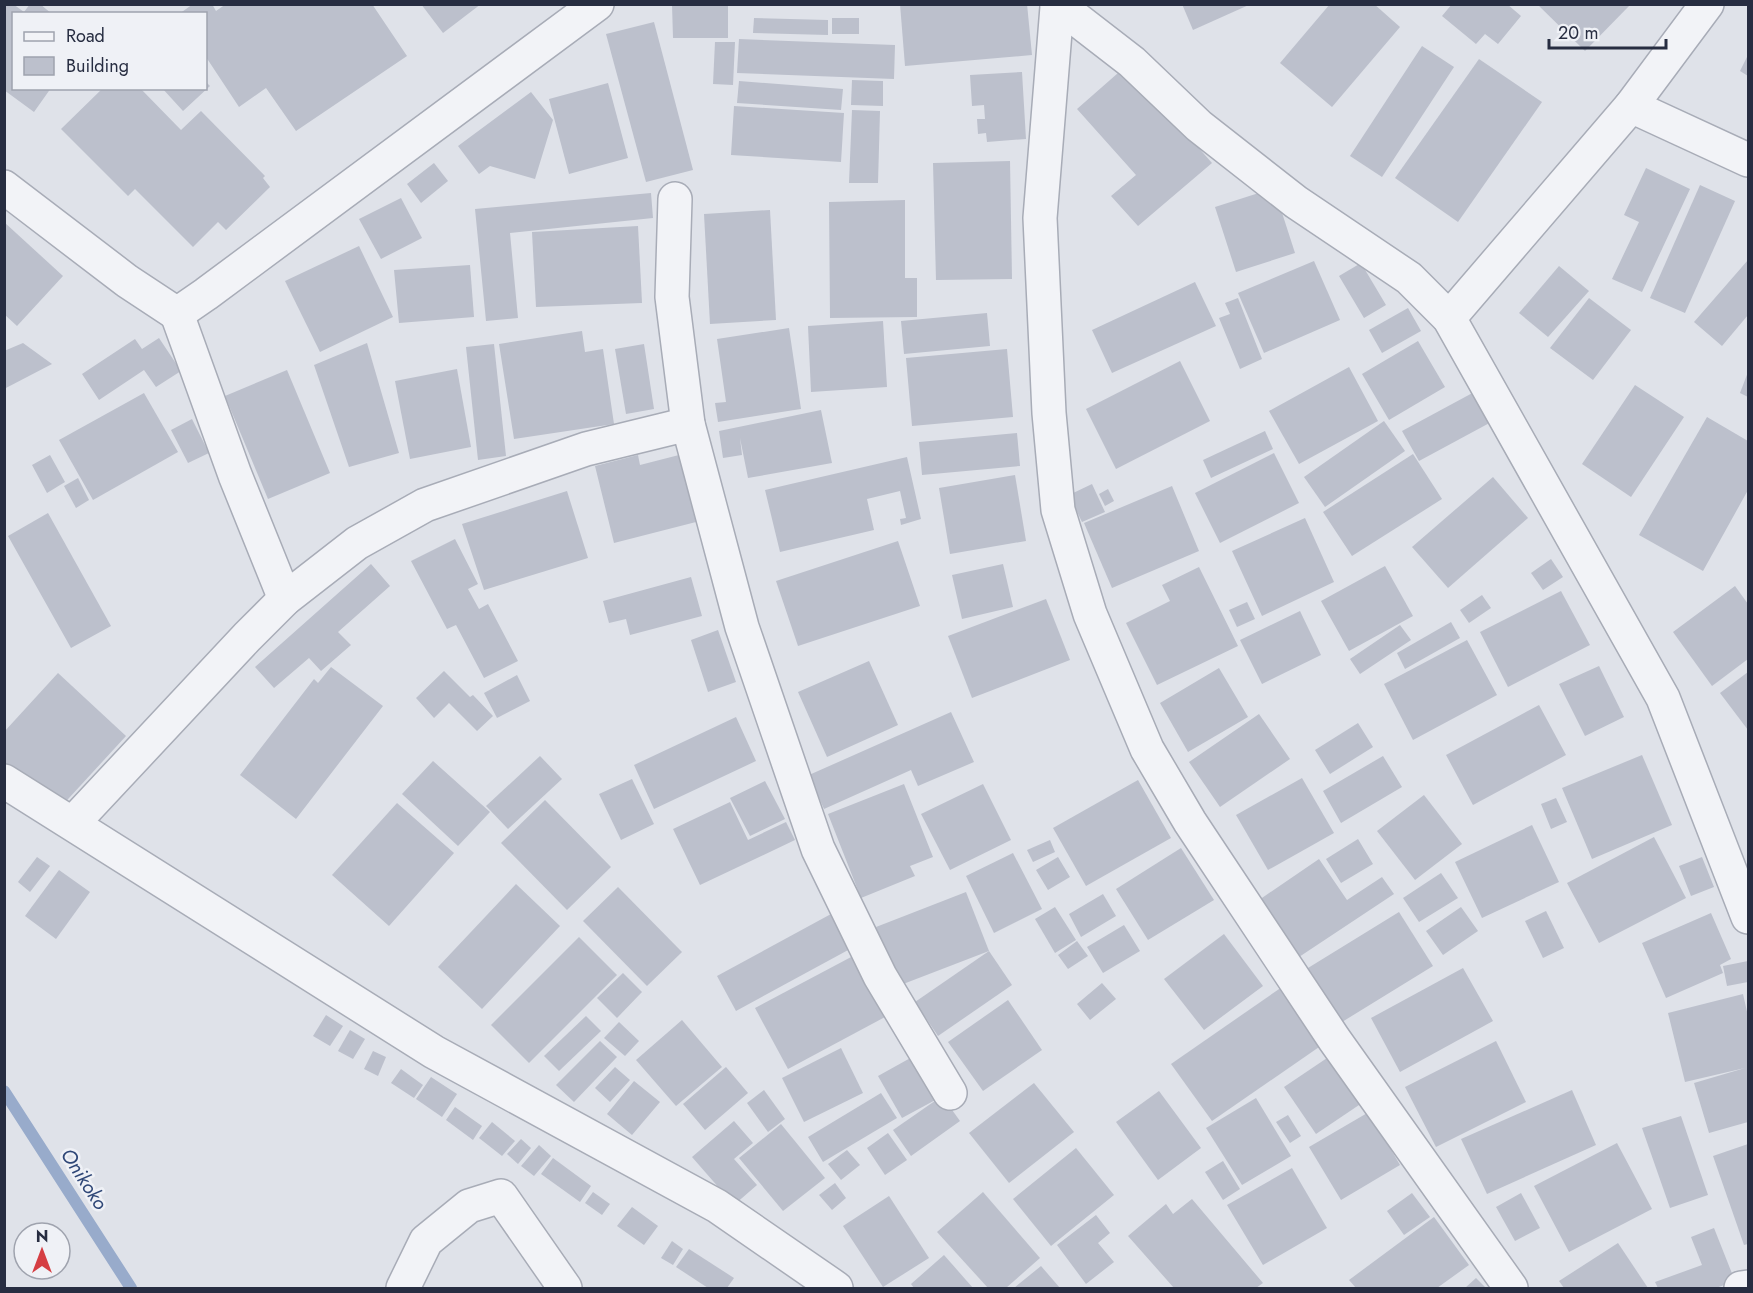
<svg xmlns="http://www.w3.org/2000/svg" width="1753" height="1293" font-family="Jost,sans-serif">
<rect width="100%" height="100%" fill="#dfe2e9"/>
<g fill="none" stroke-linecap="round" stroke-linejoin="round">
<path stroke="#98abcb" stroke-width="12" d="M4,1091l127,197"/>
</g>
<g fill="#bcc0cc">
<path d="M4,4h9l11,8 6,-8h10l12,10h-38v74h37l-17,24 -30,-22z"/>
<path d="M193,4h19l4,7 10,-7h146l35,52 -111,75 -30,-43 -27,19 -33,-50v-43h-27z"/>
<path d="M421,4h60l-38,29z"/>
<path d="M672,4h56v34h-55z"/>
<path d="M900,4h127l5,51 -127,11z"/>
<path d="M1182,4h69l-58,26z"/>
<path d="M1330,4h44l26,23 -68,80 -52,-44z"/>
<path d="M1452,4h55l14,12 -23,28 -13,-10 -9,10 -34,-28z"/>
<path d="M1537,4h94l-46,47z"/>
<path d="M754,18l74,2v15l-75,-2z"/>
<rect x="832" y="18" width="27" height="16"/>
<path d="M654,22l39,148 -47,12 -40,-148z"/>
<path d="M739,39l156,6 -1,34 -157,-6z"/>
<path d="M715,42h20l-2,43 -20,-1z"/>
<path d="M1422,46l32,21 -72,110 -32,-21z"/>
<path d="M1748,55v21l-8,-5z"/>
<path d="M1479,59l63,43 -84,120 -63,-44z"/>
<path d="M1126,66l86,97 -74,63 -27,-30 25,-21 -59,-66z"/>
<path d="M1022,72l4,67 -39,3 -1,-9 -8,1 -1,-15h8l-1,-14 -12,1 -2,-31z"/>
<path d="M852,80l31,1v25l-32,-1z"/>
<path d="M739,81l104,8 -2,21 -104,-7z"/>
<path d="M206,82l4,4 -27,25 -21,-23h44z"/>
<path d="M608,83l20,75 -59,16 -20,-75z"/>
<path d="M103,88h37l41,42 20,-19 64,65 -2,2 7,9 -44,43 -8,-8 -25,25 -58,-58 -7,7 -67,-67z"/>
<path d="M531,92l22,28 -18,59 -45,-13 -11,8 -21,-28z"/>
<path d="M734,106l110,7 -3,49 -110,-7z"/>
<path d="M852,110l28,1 -2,72h-29z"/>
<path d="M1010,161l2,118 -76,1 -3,-117z"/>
<path d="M434,163l14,18 -27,22 -14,-19z"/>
<path d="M1646,168l44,21 -48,103 -30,-13 27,-57 -15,-7z"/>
<path d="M1700,185l35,16 -50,112 -35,-15z"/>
<path d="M1274,188l21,65 -59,19 -21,-65z"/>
<path d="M651,193l2,25 -143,15 8,85 -32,3 -11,-112z"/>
<path d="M401,198l21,40 -41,21 -22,-40z"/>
<path d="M905,200v78h12v39l-87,1 -1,-116z"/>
<path d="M770,210l6,110 -66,4 -6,-110z"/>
<path d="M4,222l59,54 -46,50 -13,-12z"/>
<path d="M638,226l4,77 -106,4 -4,-75z"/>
<path d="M359,246l34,71 -73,35 -35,-71z"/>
<path d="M1748,260v55l-26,31 -28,-24z"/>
<path d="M1314,261l26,59 -76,33 -26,-60z"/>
<path d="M1361,263l25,42 -22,13 -25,-42z"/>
<path d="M470,265l4,52 -75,6 -5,-53z"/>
<path d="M1559,266l30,25 -41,46 -29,-24z"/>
<path d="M1195,282l21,44 -104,47 -20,-43z"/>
<path d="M1238,298l24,61 -22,10 -21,-51 11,-4 -5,-11z"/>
<path d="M1589,298l42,32 -38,50 -43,-32z"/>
<path d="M1408,308l13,23 -39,22 -13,-23z"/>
<path d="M987,313l3,33 -86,8 -3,-33z"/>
<path d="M883,321l4,66 -76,5 -3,-66z"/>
<path d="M789,328l12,81 -83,13 -3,-19 11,-1 -9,-63z"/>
<path d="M582,331l3,21 18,-3 11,75 -100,15 -15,-95z"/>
<path d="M159,338l22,33 -25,16 -12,-17 -45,30 -17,-26 53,-35 7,10z"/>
<path d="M1418,341l27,46 -56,33 -27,-46z"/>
<path d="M23,343l29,21 -48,25v-38z"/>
<path d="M367,343l32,110 -50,14 -35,-102z"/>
<path d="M494,344l12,112 -28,4 -12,-113z"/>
<path d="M644,344l10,65 -28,5 -11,-65z"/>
<path d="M1007,349l6,68 -101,9 -6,-68z"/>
<path d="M1180,361l30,60 -94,48 -30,-60z"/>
<path d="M1349,367l29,54 -79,43 -30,-53z"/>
<path d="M457,369l14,78 -61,12 -15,-78z"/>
<path d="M287,370l43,103 -62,26 -43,-103z"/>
<path d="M1748,372v25l-8,-4z"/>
<path d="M1635,385l49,32 -53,80 -49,-33z"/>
<path d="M1478,390l17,30 -76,41 -17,-30z"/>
<path d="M144,393l34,59 -85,48 -34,-60z"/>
<path d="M821,410l11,53 -84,15 -8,-40 2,17 -19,3 -4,-27z"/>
<path d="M1707,417l41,24v49l-45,81 -64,-36z"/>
<path d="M192,419l17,34 -21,10 -17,-33z"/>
<path d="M1384,421l21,30 -80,56 -21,-30z"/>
<path d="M1265,431l8,18 -62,29 -8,-18z"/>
<path d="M1017,433l3,33 -98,9 -3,-33z"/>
<path d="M1274,453l25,50 -79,40 -25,-50z"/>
<path d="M1413,454l29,45 -90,57 -29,-44z"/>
<path d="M50,455l15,27 -18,11 -15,-28z"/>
<path d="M638,455l2,10 39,-10 17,67 -82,21 -19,-77z"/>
<path d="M907,457l14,62 -20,6 -1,-6 6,-1 -6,-27 -33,8 7,31 -94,22 -15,-62z"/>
<path d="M1015,475l11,66 -76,13 -11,-66z"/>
<path d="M1493,477l35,41 -80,70 -36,-41z"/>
<path d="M78,478l11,22 -13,8 -12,-22z"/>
<path d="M1092,484l13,28 -23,10 -13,-27z"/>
<path d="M1172,486l27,65 -87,37 -28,-65z"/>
<path d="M1108,489l6,12 -9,5 -6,-12z"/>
<path d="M567,491l21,67 -104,32 -22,-66z"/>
<path d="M48,513l63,113 -40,22 -63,-112z"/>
<path d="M1305,518l29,64 -72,34 -30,-65z"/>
<path d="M455,539l23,45 -10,5 11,20 9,-5 30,57 -34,17 -28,-53 -9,4 -36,-68z"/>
<path d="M898,541l22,65 -122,40 -22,-65z"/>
<path d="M1551,559l12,18 -20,13 -12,-17z"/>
<path d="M371,564l19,22 -52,46 13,13 -30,26 -12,-13 -35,30 -19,-21z"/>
<path d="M1003,564l10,43 -51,12 -10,-44z"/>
<path d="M1385,566l28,50 -64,35 -28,-50z"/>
<path d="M1199,567l39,79 -81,39 -31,-62 44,-22 -8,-16z"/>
<path d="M691,577l11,39 -72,19 -4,-16 -17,4 -6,-22z"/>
<path d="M1735,586l13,18v55l-36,27 -39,-54z"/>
<path d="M1561,591l29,54 -82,42 -28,-55z"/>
<path d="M1482,595l9,13 -22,15 -9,-13z"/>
<path d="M1046,599l24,61 -98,38 -24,-62z"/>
<path d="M1247,602l8,17 -18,8 -8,-17z"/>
<path d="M1300,611l21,44 -59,29 -22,-44z"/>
<path d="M1451,622l9,16 -55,31 -8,-16z"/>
<path d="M1400,625l11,15 -51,34 -10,-15z"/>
<path d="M718,630l18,52 -28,10 -17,-52z"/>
<path d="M1467,640l30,55 -84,45 -29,-56z"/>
<path d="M869,661l29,64 -71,32 -29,-65z"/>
<path d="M1599,666l25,51 -39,19 -26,-52z"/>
<path d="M331,667l52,39 -87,113 -56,-44 74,-96 4,4z"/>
<path d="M1219,668l29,49 -60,35 -28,-49z"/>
<path d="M444,671l26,26 3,-2 20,21 -16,15 -28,-28 -15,15 -18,-20z"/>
<path d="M1748,672v58l-28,-37z"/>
<path d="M58,673l68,63 -68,74 -54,-48v-30z"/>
<path d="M517,675l13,26 -33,17 -13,-25z"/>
<path d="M1539,705l27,50 -93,50 -27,-50z"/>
<path d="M951,712l23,50 -56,24 -7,-16 -87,39 -15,-34z"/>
<path d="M1259,714l31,45 -70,48 -31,-45z"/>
<path d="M736,717l20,44 -102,48 -20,-44z"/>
<path d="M1358,723l15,24 -43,27 -15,-24z"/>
<path d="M1642,755l30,70 -80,34 -30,-71z"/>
<path d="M540,756l22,23 -54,50 -22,-23z"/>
<path d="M1383,756l19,31 -61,36 -18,-32z"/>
<path d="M433,761l57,51 -32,34 -56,-52z"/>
<path d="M1302,778l32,55 -66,37 -32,-55z"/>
<path d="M632,779l22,45 -33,16 -22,-46z"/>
<path d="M1138,780l33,58 -85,48 -33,-58z"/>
<path d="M765,781l20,38 -35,17 -20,-38z"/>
<path d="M904,784l29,73 -23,9 5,10 -54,22 -33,-84z"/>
<path d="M983,784l28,56 -61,30 -29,-56z"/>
<path d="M1424,795l38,49 -47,36 -38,-49z"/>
<path d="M1556,798l11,24 -16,7 -10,-25z"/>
<path d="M545,800l66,67 -44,43 -66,-67z"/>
<path d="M730,802l18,38 38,-18 9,18 -95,45 -27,-56z"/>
<path d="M397,803l57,50 -65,73 -57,-51z"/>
<path d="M1532,825l27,57 -77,36 -27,-56z"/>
<path d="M1654,837l32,61 -87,45 -32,-60z"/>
<path d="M1358,839l15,25 -32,19 -15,-24z"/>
<path d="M1050,840l5,12 -22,10 -6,-12z"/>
<path d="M1181,848l33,52 -66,40 -32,-51z"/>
<path d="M1013,853l29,56 -48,24 -28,-57z"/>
<path d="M37,857l13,9 -20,26 -12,-10z"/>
<path d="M1058,857l12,20 -22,13 -12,-20z"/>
<path d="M1702,857l12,30 -23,9 -12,-30z"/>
<path d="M1319,859l28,41 35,-23 12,17 -95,63 -40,-57z"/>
<path d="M59,870l31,22 -34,47 -31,-23z"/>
<path d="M1441,873l17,25 -39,24 -16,-24z"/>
<path d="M516,884l44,42 -78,83 -44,-42z"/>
<path d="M618,887l64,65 -35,34 -64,-65z"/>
<path d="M966,892l23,59 -91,35 -22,-59z"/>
<path d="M1103,894l13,22 -35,21 -12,-23z"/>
<path d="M1055,907l21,33 -21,13 -20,-34z"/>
<path d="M1461,907l17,24 -35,24 -17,-24z"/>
<path d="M1546,911l18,37 -21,10 -18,-37z"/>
<path d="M1399,912l34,54 -91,56 -34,-54z"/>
<path d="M1711,913l20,46 -11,6 3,8 -57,25 -24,-55z"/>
<path d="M831,914l19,35 -114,62 -19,-35z"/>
<path d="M1124,925l16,26 -37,22 -16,-26z"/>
<path d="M1224,934l39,52 -59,44 -40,-51z"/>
<path d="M579,937l38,38 -88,88 -38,-38z"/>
<path d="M1077,941l11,15 -20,13 -10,-14z"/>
<path d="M989,951l23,34 -74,51 -23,-34z"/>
<path d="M853,956l32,61 -97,52 -33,-61z"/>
<path d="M1748,961v21l-21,4 -4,-20z"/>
<path d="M1463,968l30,53 -93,51 -29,-54z"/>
<path d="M623,973l19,19 -25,26 -20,-20z"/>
<path d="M1102,983l14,16 -26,21 -13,-16z"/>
<path d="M1282,987l40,58 -110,76 -41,-57z"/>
<path d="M1743,994l5,22v106l-39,11 -15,-50 51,-15 -60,14 -17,-69z"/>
<path d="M1008,1000l34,50 -59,41 -35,-49z"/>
<path d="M326,1015l17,11 -13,20 -17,-10z"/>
<path d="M586,1016l15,15 -42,40 -15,-15z"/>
<path d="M682,1020l40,47 -46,39 -40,-46z"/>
<path d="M619,1022l20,19 -14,15 -21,-18z"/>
<path d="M350,1030l15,9 -12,20 -15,-8z"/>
<path d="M600,1041l17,16 -43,45 -18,-17z"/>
<path d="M1496,1041l30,61 -90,45 -31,-60z"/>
<path d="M841,1048l22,45 -59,29 -22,-44z"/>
<path d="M373,1051l13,6 -8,19 -14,-7z"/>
<path d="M914,1056l25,42 -37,20 -24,-42z"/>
<path d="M1330,1056l32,47 -46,31 -32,-47z"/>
<path d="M615,1067l15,13 -20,22 -15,-14z"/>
<path d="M726,1067l22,26 -43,37 -22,-26z"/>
<path d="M401,1069l22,16 -9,13 -23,-15z"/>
<path d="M431,1077l26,17 -15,23 -26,-18z"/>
<path d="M634,1081l26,21 -28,33 -25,-21z"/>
<path d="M1034,1083l40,49 -65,51 -40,-50z"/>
<path d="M764,1090l21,29 -17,13 -21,-29z"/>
<path d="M1572,1090l24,55 -109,49 -26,-55z"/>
<path d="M1159,1091l42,57 -43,32 -42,-58z"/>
<path d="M881,1093l16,25 -74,44 -15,-25z"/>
<path d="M942,1096l18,25 -49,35 -18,-26z"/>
<path d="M1256,1098l35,58 -49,29 -36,-57z"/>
<path d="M455,1107l27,19 -9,14 -27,-20z"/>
<path d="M1369,1112l31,53 -59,35 -32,-53z"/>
<path d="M1288,1115l13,21 -11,7 -14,-21z"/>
<path d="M1681,1116l27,79 -38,13 -28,-80z"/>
<path d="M734,1121l19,22 -19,16 23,26 -23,20 -42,-48z"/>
<path d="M492,1122l23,19 -13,15 -23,-18z"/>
<path d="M781,1124l44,54 -42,33 -44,-53z"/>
<path d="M888,1133l19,27 -22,15 -18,-27z"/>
<path d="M521,1139l10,9 -13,16 -11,-10z"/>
<path d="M1617,1143l35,66 -83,43 -35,-66z"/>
<path d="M1748,1144v100l-4,1 -31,-89z"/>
<path d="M539,1145l12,11 -17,20 -13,-10z"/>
<path d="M1076,1148l38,47 -63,51 -38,-47z"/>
<path d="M847,1150l13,15 -19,15 -13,-16z"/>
<path d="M553,1158l38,28 -11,16 -39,-28z"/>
<path d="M1223,1161l17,28 -17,11 -18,-28z"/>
<path d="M1292,1168l35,60 -64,37 -36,-60z"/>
<path d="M835,1183l11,15 -14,12 -13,-15z"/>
<path d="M593,1192l17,12 -8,11 -17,-12z"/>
<path d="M983,1192l57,66 -34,30h-18l-51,-56z"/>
<path d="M1412,1193l18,24 -26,18 -17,-24z"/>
<path d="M1521,1193l19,35 -25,13 -19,-34z"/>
<path d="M889,1196l40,62 -46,29 -40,-61z"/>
<path d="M1192,1199l71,84 -7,5h-82l-46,-52 38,-32 7,10z"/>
<path d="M632,1207l26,19 -14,19 -27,-19z"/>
<path d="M1096,1215l14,18 -12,10 16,19 -28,22 -29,-39z"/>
<path d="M1434,1217l35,48 -32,23h-81l-7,-8z"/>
<path d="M1714,1228l21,53 -19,7h-58l-3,-6 47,-17 -11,-28z"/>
<path d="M672,1241l11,8 -10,16 -12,-7z"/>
<path d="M1618,1243l30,45h-84l-5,-7z"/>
<path d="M689,1249l45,29 -7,10h-19l-32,-21z"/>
<path d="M944,1255l29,33h-59l-3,-4z"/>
<path d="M1041,1266l19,22h-46z"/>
<path d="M1476,1278l10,10h-21z"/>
</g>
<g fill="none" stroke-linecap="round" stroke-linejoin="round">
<g stroke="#a8acb7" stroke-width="36">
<g id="street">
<path d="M1057,4l75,58 67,64 97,76 113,76 40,40 214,380 85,219"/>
<path d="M1057,7l-17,211 9,195 9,97 32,104 57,135 43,73 144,217 177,249"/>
<path d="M1631,106l117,54"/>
<path d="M4,187l123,94 50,33 29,-20 391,-290"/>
<path d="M675,199l-3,98 16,127 54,203 76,222 62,127 70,117"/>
<path d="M177,314l58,161 50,124"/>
<path d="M1449,318l182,-212 76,-102"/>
<path d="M4,781l430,271 283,154 119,82"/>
<path d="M73,823l174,-186 38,-38 72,-56 68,-38 161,-56 102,-25"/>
<path d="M403,1288l23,-47 43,-35 32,-10 64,92"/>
<path d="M1741,1288l7,-1"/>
</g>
</g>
<use href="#street" stroke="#f2f3f7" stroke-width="33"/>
</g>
<g text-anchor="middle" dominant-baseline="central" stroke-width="5" stroke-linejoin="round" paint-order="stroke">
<g font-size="20" font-style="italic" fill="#2f4777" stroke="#eff1f6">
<text transform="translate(84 1179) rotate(57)">Onikoko</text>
</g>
</g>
<rect width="1753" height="1293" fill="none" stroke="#272d41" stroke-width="12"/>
<rect x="12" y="12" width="195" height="78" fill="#eff1f6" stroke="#9fa3ae" stroke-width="1.5"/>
<rect x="24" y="32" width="30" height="9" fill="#f2f3f7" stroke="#9fa3ae" stroke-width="1.5"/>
<text x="66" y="42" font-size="18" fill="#272d41">Road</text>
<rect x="24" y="57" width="30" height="18" fill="#bcc0cc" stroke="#9fa3ae" stroke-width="1.5"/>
<text x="66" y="72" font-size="18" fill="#272d41">Building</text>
<g transform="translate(42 1251)"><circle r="28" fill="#eff1f6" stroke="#9fa3ae" stroke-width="1.5"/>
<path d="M0-4.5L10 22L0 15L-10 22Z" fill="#d53e43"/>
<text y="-9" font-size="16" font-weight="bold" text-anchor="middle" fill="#272d41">N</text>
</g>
<path d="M1549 39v9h117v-9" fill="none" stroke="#272d41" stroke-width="3"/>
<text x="1558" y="39" font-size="18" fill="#272d41" stroke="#eff1f6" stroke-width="4.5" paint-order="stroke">20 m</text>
</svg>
